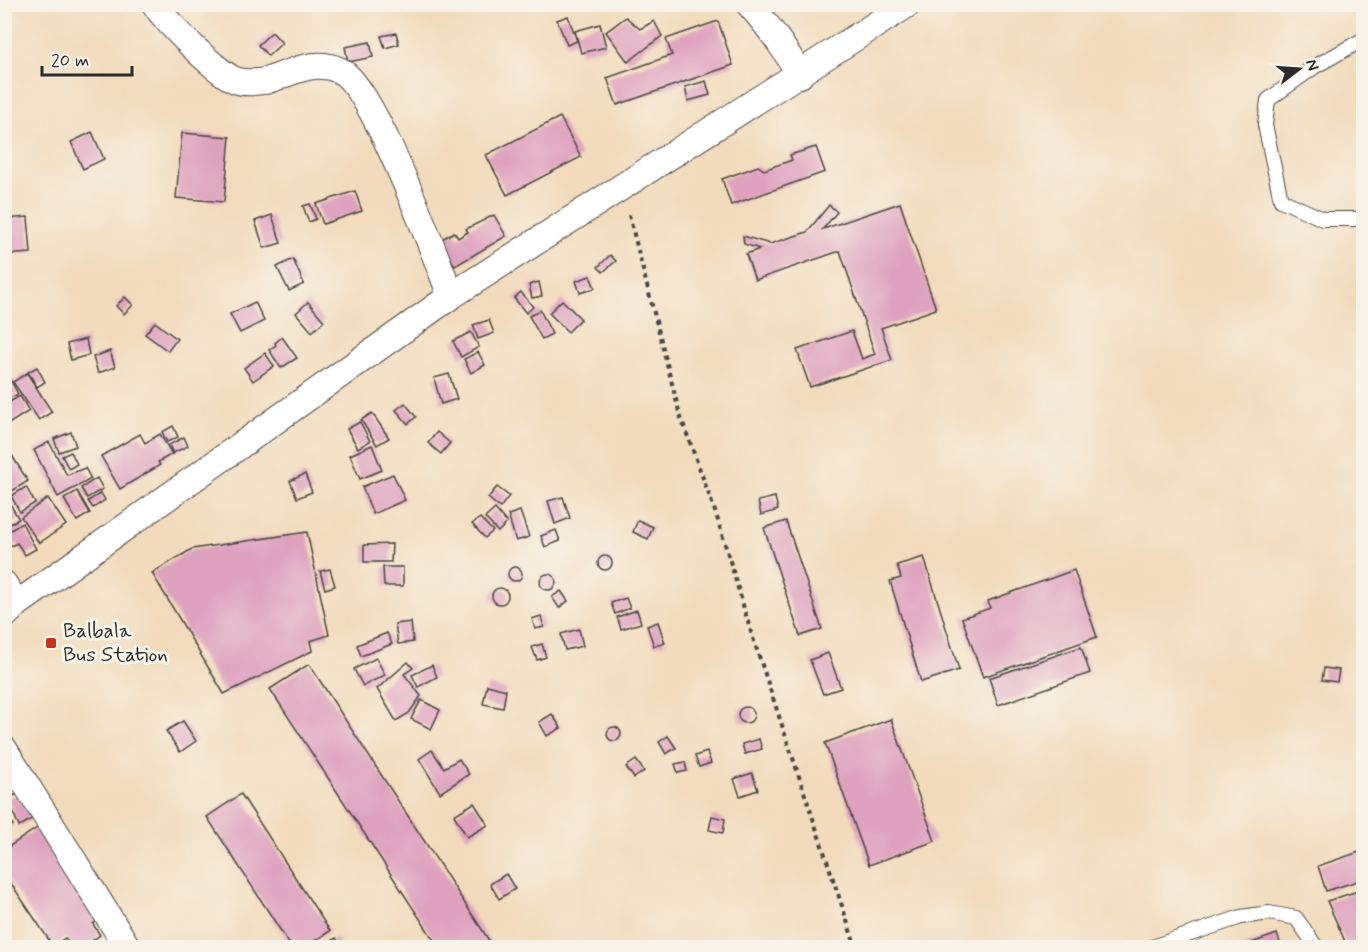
<svg xmlns="http://www.w3.org/2000/svg" width="1368" height="952" font-family="Mynerve,sans-serif">
<rect width="100%" height="100%" fill="#f7f3e8"/>
<filter id="ink" filterUnits="userSpaceOnUse"><feTurbulence type="fractalNoise" baseFrequency=".0167" numOctaves="2"/><feDisplacementMap in="SourceGraphic" scale="12" xChannelSelector="R" yChannelSelector="G"/><feConvolveMatrix kernelMatrix="1 2 1 2 8 2 1 2 1" color-interpolation-filters="sRGB"/></filter>
<filter id="wash" filterUnits="userSpaceOnUse"><feTurbulence type="fractalNoise" baseFrequency=".008" numOctaves="4" result="noise"/><feDisplacementMap in="SourceGraphic" scale="24" xChannelSelector="R" yChannelSelector="G"/><feGaussianBlur stdDeviation="1.35" result="paint"/><feColorMatrix in="noise" values="0 0 0 0 0 0 0 0 0 0 0 0 0 0 0 0 0 1.4 0 .05"/><feComposite in="paint" operator="in"/></filter>
<g filter="url(#wash)">
<rect width="100%" height="100%" fill="#f2dbbc"/>
<g id="blocks">
<g fill="#dea2be">
<path d="M568,16l9,25 -10,4 -10,-25z"/>
<path d="M626,17l14,12 14,-8 8,15 -34,26 -22,-30z"/>
<path d="M718,21l15,44 -116,40 -10,-27 65,-23 -6,-16z"/>
<path d="M600,24l6,23 -25,6 -6,-22z"/>
<path d="M272,32l10,11 -14,13 -10,-11z"/>
<path d="M396,33l3,11 -14,4 -4,-12z"/>
<path d="M370,42l3,15 -25,5 -3,-15z"/>
<path d="M706,81l4,14 -22,6 -3,-14z"/>
<path d="M560,117l21,40 -74,38 -21,-40z"/>
<path d="M92,132l12,27 -21,10 -12,-27z"/>
<path d="M182,133l48,4 -6,65 -48,-4z"/>
<path d="M816,147l9,25 -94,33 -9,-26 36,-13 6,4 28,-10 -2,-5z"/>
<path d="M355,191l7,20 -39,13 -7,-20z"/>
<path d="M900,203l36,106 -55,19 11,32 -82,27 -13,-37 55,-19 10,28 13,-5 -35,-103 -85,29 -9,-26 14,-5 -16,-5 -1,-8 27,8 37,-12 22,-27 8,7 -14,17z"/>
<path d="M310,204l6,15 -7,3 -6,-16z"/>
<path d="M272,215l9,28 -17,5 -9,-27z"/>
<path d="M494,215l12,21 -51,30 -15,-26 14,-8 4,6 10,-6 -2,-3z"/>
<path d="M28,217l3,36 -27,2v-36z"/>
<path d="M610,255l6,6 -13,11 -5,-5z"/>
<path d="M293,259l11,25 -15,7 -12,-24z"/>
<path d="M590,276l5,12 -15,5 -4,-12z"/>
<path d="M539,282l3,14 -10,2 -3,-13z"/>
<path d="M521,292l12,15 -7,6 -12,-15z"/>
<path d="M125,297l8,8 -9,9 -8,-8z"/>
<path d="M562,300l19,19 -13,13 -19,-19z"/>
<path d="M255,302l9,19 -24,12 -10,-19z"/>
<path d="M308,302l16,19 -12,11 -16,-19z"/>
<path d="M540,310l12,24 -10,5 -13,-23z"/>
<path d="M489,320l5,13 -16,6 -5,-14z"/>
<path d="M155,322l22,17 -9,12 -23,-17z"/>
<path d="M471,332l8,15 -18,10 -8,-16z"/>
<path d="M282,337l15,21 -16,10 -12,-18 7,-5 -1,-2z"/>
<path d="M86,339l3,16 -18,5 -4,-16z"/>
<path d="M110,351l5,16 -17,6 -5,-16z"/>
<path d="M478,352l7,13 -14,8 -7,-14z"/>
<path d="M265,353l9,13 -21,15 -9,-13z"/>
<path d="M37,367l8,15 -8,5 -9,-15z"/>
<path d="M4,368l14,26 -14,7z"/>
<path d="M27,373l25,39 -13,8 -26,-38z"/>
<path d="M449,374l8,25 -16,5 -7,-26z"/>
<path d="M20,396l9,15 -22,14 -3,-5v-15z"/>
<path d="M405,403l11,14 -8,7 -12,-14z"/>
<path d="M372,413l17,25 -12,7 -16,-25z"/>
<path d="M360,422l10,19 -12,7 -11,-19z"/>
<path d="M173,426l5,11 -11,5 -5,-10z"/>
<path d="M71,432l5,14 -17,6 -5,-13z"/>
<path d="M437,432l13,11 -9,11 -13,-11z"/>
<path d="M140,434l5,9 15,-9 12,20 -14,8 2,3 -40,24 -19,-33z"/>
<path d="M184,437l4,9 -15,7 -4,-8z"/>
<path d="M49,442l18,33 18,-7 6,11 -33,18 -24,-47z"/>
<path d="M4,443l24,38 -19,12 -5,-7z"/>
<path d="M372,445l10,25 -22,9 -10,-24z"/>
<path d="M71,452l6,12 -8,5 -7,-13z"/>
<path d="M305,474l7,18 -15,6 -7,-17z"/>
<path d="M393,474l12,26 -32,14 -11,-27z"/>
<path d="M97,478l6,11 -16,9 -6,-10z"/>
<path d="M26,487l9,16 -15,9 -9,-16z"/>
<path d="M497,487l12,9 -9,12 -12,-10z"/>
<path d="M77,491l13,22 -13,8 -13,-22z"/>
<path d="M101,493l4,7 -12,8 -5,-7z"/>
<path d="M4,494l15,25 -15,8z"/>
<path d="M563,497l7,21 -15,6 -7,-23z"/>
<path d="M775,497l3,13 -17,5 -3,-14z"/>
<path d="M48,498l18,27 -27,18 -18,-26z"/>
<path d="M495,509l12,14 -9,9 -13,-14z"/>
<path d="M520,511l9,26 -13,4 -8,-26z"/>
<path d="M480,518l13,13 -8,7 -13,-14z"/>
<path d="M638,520l15,7 -5,12 -15,-7z"/>
<path d="M786,521l36,108 -22,7 -36,-108z"/>
<path d="M22,523l14,26 -11,6 -8,-12 -6,3 -7,-12z"/>
<path d="M556,530l4,11 -15,6 -4,-11z"/>
<path d="M307,532l22,103 -19,6 2,10 -88,43 -72,-121 40,-24z"/>
<path d="M392,544l-1,18h-27v-17z"/>
<circle cx="605" cy="563" r="7"/>
<path d="M924,557l35,113 -38,12 -31,-101 11,-3 -4,-13z"/>
<path d="M383,567h20v19h-19z"/>
<circle cx="515" cy="574" r="7"/>
<path d="M330,569l5,17 -10,3 -5,-18z"/>
<path d="M1074,570l23,67 -114,40 -21,-59 28,-10 -2,-7z"/>
<circle cx="548" cy="582" r="8"/>
<circle cx="500" cy="596" r="8"/>
<path d="M561,591l7,10 -9,7 -7,-11z"/>
<path d="M626,598l4,10 -15,6 -4,-11z"/>
<path d="M637,610l4,13 -20,6 -4,-12z"/>
<path d="M541,616l3,11 -9,2 -3,-10z"/>
<path d="M411,622l2,20 -15,2 -3,-20z"/>
<path d="M658,622l7,21 -11,3 -7,-20z"/>
<path d="M579,629l4,17 -18,4 -4,-16z"/>
<path d="M387,633l5,11 -31,12 -4,-11z"/>
<path d="M542,644l4,13 -9,3 -5,-13z"/>
<path d="M1081,647l9,26 -92,32 -9,-27z"/>
<path d="M828,653l13,35 -18,6 -13,-34z"/>
<path d="M376,658l9,17 -22,11 -9,-17z"/>
<path d="M408,662l5,6 -9,6 17,22 -12,17 -13,8 -19,-32z"/>
<path d="M309,664l185,284h-55l-169,-259z"/>
<path d="M432,665l5,12 -19,10 -6,-12z"/>
<path d="M1324,668l15,2 -2,12 -15,-2z"/>
<path d="M487,685l19,5 -3,18 -20,-4z"/>
<path d="M421,700l19,10 -9,19 -20,-10z"/>
<circle cx="746" cy="715" r="8"/>
<path d="M552,714l9,14 -14,8 -8,-14z"/>
<path d="M891,719l44,122 -66,24 -44,-122z"/>
<path d="M183,721l13,20 -16,11 -14,-21z"/>
<circle cx="614" cy="734" r="7"/>
<path d="M668,736l8,12 -10,6 -7,-12z"/>
<path d="M759,739l3,10 -17,5 -3,-10z"/>
<path d="M432,750l12,18 15,-9 10,15 -29,19 -21,-34z"/>
<path d="M707,752l4,11 -12,4 -4,-11z"/>
<path d="M636,760l8,11 -10,7 -8,-11z"/>
<path d="M685,762l2,9 -9,2 -3,-9z"/>
<path d="M752,773l6,17 -18,6 -6,-17z"/>
<path d="M25,791l13,24 -19,12 -11,-29z"/>
<path d="M241,794l89,137 -26,17h-12l-85,-131z"/>
<path d="M474,803l14,22 -21,12 -13,-22z"/>
<path d="M4,814l9,11 -9,6z"/>
<path d="M712,816l13,3 -2,14 -14,-3z"/>
<path d="M43,824l60,93 -10,7 7,11 -18,13h-11l-6,-10 -12,8 -49,-73v-23z"/>
<path d="M1362,851l2,28 -38,12 -8,-25z"/>
<path d="M506,874l9,15 -16,10 -9,-15z"/>
<path d="M1364,889v59h-16l-21,-47z"/>
<path d="M1277,934l5,14h-42v-1z"/>
<path d="M336,938l6,10h-22z"/>
</g>
</g>
</g>
<g filter="url(#ink)">
<use href="#blocks" fill-opacity="0" stroke="#494541" stroke-width="1.5"/>
<g fill="none" stroke-linecap="round" stroke-linejoin="round">
<g stroke="#494541" stroke-width="16">
<g id="lane">
<path d="M1364,39l-50,28 -46,33 -3,25 16,75 42,19h41"/>
<path d="M1149,948l92,-31 28,-4 27,5 21,30"/>
</g>
</g>
<g stroke="#494541" stroke-width="28">
<g id="street">
<path d="M155,4c10,17 65,73 83,77 6,2 20,1 27,0 25,-7 48,-23 74,-11 34,15 95,184 112,226"/>
<path d="M749,4c20,22 36,45 51,71"/>
<path d="M4,584l13,20"/>
<path d="M4,616l13,-12 434,-308 457,-292"/>
<path d="M4,749l124,199"/>
</g>
</g>
<path stroke="#494541" stroke-width="4" stroke-dasharray="4.5 4.5" stroke-linecap="butt" d="M629,215l51,200 36,99 35,118 105,316"/>
<use href="#lane" stroke="#fff" stroke-width="14"/>
<use href="#street" stroke="#fff" stroke-width="26"/>
</g>
</g>
<rect fill="#c8321e" stroke="#f7f3e8" stroke-width="2" x="45" y="637" width="12" height="12" rx="3"/>
<g text-anchor="middle" dominant-baseline="central" stroke-width="6" stroke-linejoin="round" paint-order="stroke">
<g font-size="21" fill="#2b2b2b" stroke="#f7f3e8" text-anchor="start">
<text x="63" y="631">Balbala<tspan x="63" dy="24">Bus Station</tspan></text>
</g>
</g>
<rect width="1368" height="952" fill="none" stroke="#f7f3e8" stroke-width="24"/>
<g transform="translate(1299 69) rotate(73)" stroke="#f7f3e8" stroke-width="4.5" paint-order="stroke">
<path d="M0-4.5L10 22L0 15L-10 22Z" fill="#2b2b2b"/>
<text y="-9" font-size="16" font-weight="bold" text-anchor="middle" fill="#2b2b2b">N</text>
</g>
<path d="M42 66v9h90v-9" fill="none" stroke="#2b2b2b" stroke-width="3"/>
<text x="51" y="66" font-size="18" fill="#2b2b2b" stroke="#f7f3e8" stroke-width="4.5" paint-order="stroke">20 m</text>
</svg>
